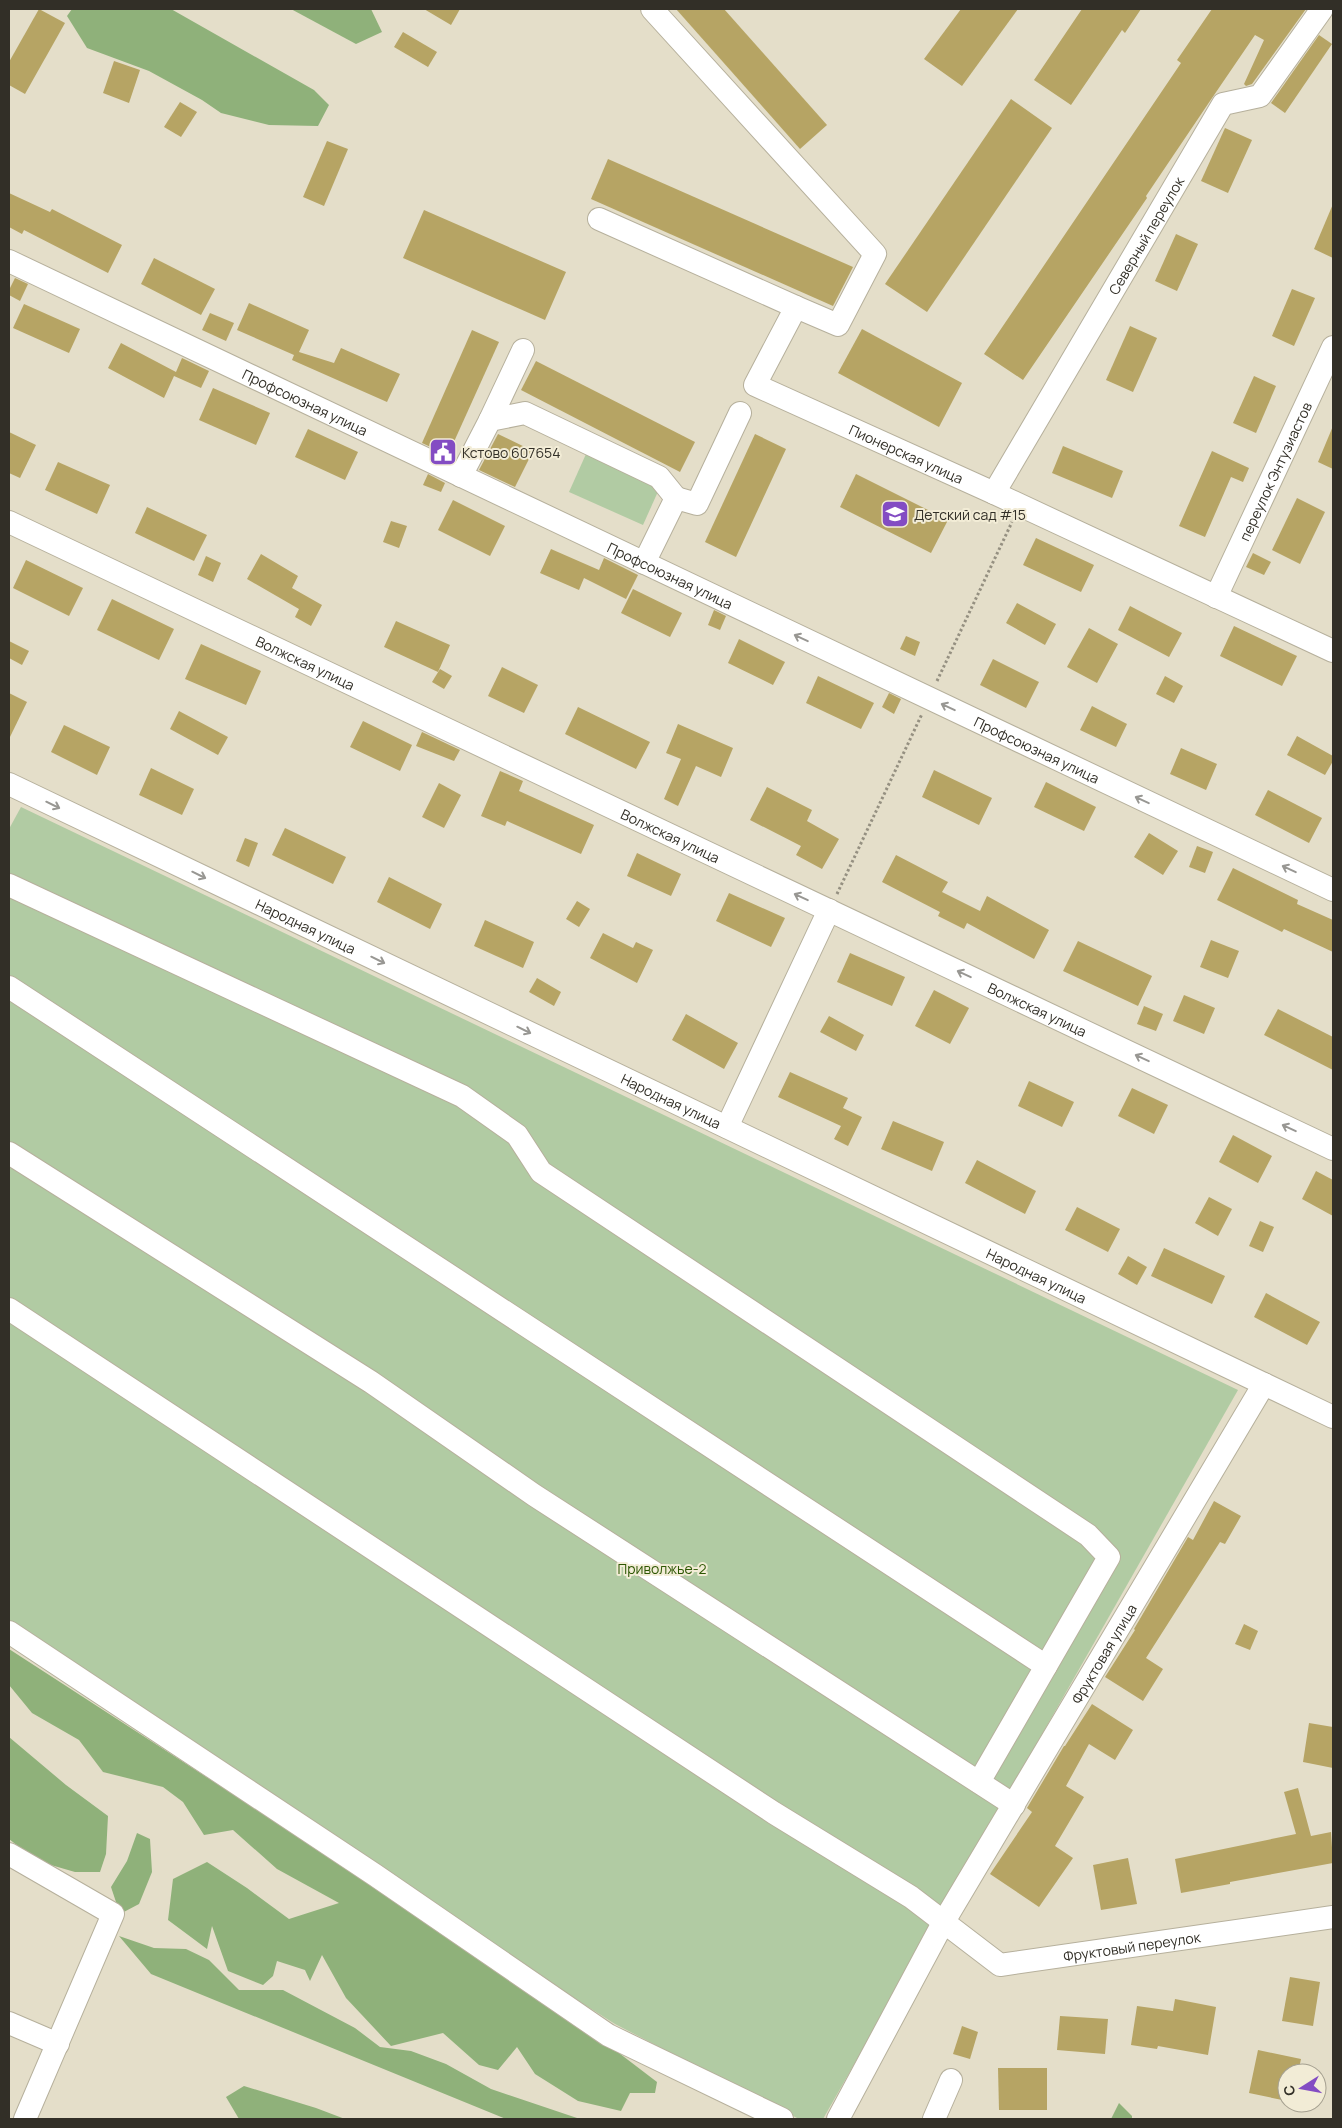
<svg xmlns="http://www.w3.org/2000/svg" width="1342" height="2128" font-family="Manrope,sans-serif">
<rect width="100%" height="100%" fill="#e4dec9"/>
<g fill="#b1cba3">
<path d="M586,454l74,33 -17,38 -74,-33z"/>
<path d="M21,807l1217,583 -415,729h-24l-184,-95 -606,-384v-811z"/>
</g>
<g fill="#8fb17a">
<path d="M72,9h99l143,81 15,15 -11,21 -49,-1 -48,-12 -19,-13 -53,-29 -62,-23 -20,-32z"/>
<path d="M291,9h80l11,23 -26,12z"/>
<path d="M9,1649l395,256 211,145 42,32 -2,11h-25l-9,18 -43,-10 -43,-27 -18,-27 -19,23 -19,-5 -36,-32 -52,13 -45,-48 -24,-43 -12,26 -5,-11 -28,-9 -4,15 -10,9 -35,-14 -16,-45 -5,23 -39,-29 5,-41 34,-17 40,26 42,31 50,-16 -62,-34 -44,-39 -29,5 -21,-33 -20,-15 -60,-15 -24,-32 -47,-27 -23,-28z"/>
<path d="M9,1737l57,48 42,31 -2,38 -6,18h-25l-38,-11 -28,-22z"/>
<path d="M137,1833l13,6 2,33 -13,32 -19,10 -9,-27 16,-26z"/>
<path d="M119,1936l35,12 32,1 23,11 30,30h44l72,38 25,19 31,4 35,13 45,25 89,30h-74l-355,-145z"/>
<path d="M244,2086l72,22 29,11h-106l-13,-22z"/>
<path d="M1119,2103l13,13v3h-21z"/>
</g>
<g fill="#b6a464">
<path d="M39,9l26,14 -40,71 -16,-9v-23z"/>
<path d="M424,9h36l-9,16z"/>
<path d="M676,9h48l103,116 -27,24z"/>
<path d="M961,9h57l-56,77 -38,-27z"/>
<path d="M1082,9h59l-16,24 -3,-3 -51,75 -37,-25z"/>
<path d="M1212,9h94l-54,75 -6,2 -2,-2 20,-44 -9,-5 -45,66 -64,95 1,2 -124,182 -39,-26 197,-291 -4,-3z"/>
<path d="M403,32l34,20 -9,15 -34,-20z"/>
<path d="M1319,35l13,9 -47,69 -14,-10z"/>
<path d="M114,61l26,9 -11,33 -26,-10z"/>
<path d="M1011,99l41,29 -125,184 -42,-28z"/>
<path d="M180,102l17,10 -16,25 -17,-10z"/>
<path d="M1225,128l27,12 -24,53 -27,-12z"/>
<path d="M327,141l21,8 -24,57 -21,-9z"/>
<path d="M608,159l245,108 -20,39 -242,-107z"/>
<path d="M9,193l41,19 2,-3 70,36 -14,28 -84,-43 -2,4 -13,-7z"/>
<path d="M1333,204v54l-19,-9z"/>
<path d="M424,210l142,62 -21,48 -142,-62z"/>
<path d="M1176,234l22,10 -21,47 -22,-10z"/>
<path d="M154,258l61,31 -14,26 -60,-31z"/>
<path d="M15,278l13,6 -8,17 -11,-6v-5z"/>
<path d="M1292,289l23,9 -21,48 -22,-10z"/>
<path d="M249,303l60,27 -10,22 35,11 7,-15 59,26 -13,28 -95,-42 2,-5 -57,-25z"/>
<path d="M24,304l56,25 -11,24 -56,-25z"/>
<path d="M210,313l24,10 -8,18 -24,-11z"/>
<path d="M1130,326l27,12 -24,54 -27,-12z"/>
<path d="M862,329l100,54 -23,44 -101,-54z"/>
<path d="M472,330l27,12 -51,113 -26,-12z"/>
<path d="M121,343l55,29 6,-14 27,13 -8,17 -27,-12 -10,22 -56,-30z"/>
<path d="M536,361l159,81 -15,30 -159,-82z"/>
<path d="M1254,376l22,10 -20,47 -23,-10z"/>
<path d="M213,388l57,25 -14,32 -57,-25z"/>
<path d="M1333,426v43l-15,-7z"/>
<path d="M308,429l50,23 -13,28 -50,-23z"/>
<path d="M9,432l27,13 -16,33 -11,-5z"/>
<path d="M498,434l35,17 -18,36 -36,-17z"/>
<path d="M755,434l31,15 -50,108 -31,-15z"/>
<path d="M1063,446l60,25 -11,27 -60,-25z"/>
<path d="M1212,451l37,17 -6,14 -12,-5 -26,60 -26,-11z"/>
<path d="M58,462l52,23 -13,29 -52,-24z"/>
<path d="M428,474l17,9 -4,9 -18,-7z"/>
<path d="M856,474l92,46 -17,33 -91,-46z"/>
<path d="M1297,498l28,14 -25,52 -28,-14z"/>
<path d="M453,500l52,26 -15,30 -52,-26z"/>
<path d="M147,507l60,28 -13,26 -59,-28z"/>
<path d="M391,521l16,5 -8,22 -16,-6z"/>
<path d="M1036,538l58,27 -13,27 -58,-27z"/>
<path d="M551,549l48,21 5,-12 34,17 -12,24 -42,-21 -5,12 -39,-17z"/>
<path d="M1253,553l18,9 -7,13 -18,-8z"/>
<path d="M261,554l37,22 -6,12 30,17 -11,21 -16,-9 4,-8 -52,-30z"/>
<path d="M206,556l15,7 -8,19 -15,-7z"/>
<path d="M26,560l57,28 -14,28 -56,-28z"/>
<path d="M633,589l49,24 -12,24 -49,-24z"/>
<path d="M112,599l62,30 -15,31 -62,-30z"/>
<path d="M1017,603l39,21 -11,21 -39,-22z"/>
<path d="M1130,606l52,27 -13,24 -51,-27z"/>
<path d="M714,610l12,6 -6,14 -12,-5z"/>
<path d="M396,621l54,24 -12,27 -54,-25z"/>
<path d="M1234,626l63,30 -15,30 -62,-30z"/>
<path d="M1089,628l29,16 -21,39 -30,-16z"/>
<path d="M906,636l14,6 -5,14 -15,-7z"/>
<path d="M739,639l46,23 -12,23 -45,-22z"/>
<path d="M9,641l20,10 -7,14 -13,-7z"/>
<path d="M201,644l60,27 -15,34 -61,-26z"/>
<path d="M993,659l46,23 -13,26 -46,-23z"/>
<path d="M502,667l36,18 -14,28 -36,-17z"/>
<path d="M440,669l12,7 -8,13 -12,-7z"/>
<path d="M818,676l56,27 -13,26 -55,-26z"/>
<path d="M1165,676l18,10 -9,17 -18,-9z"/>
<path d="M9,693l18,9 -18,37z"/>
<path d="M889,693l12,6 -7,15 -12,-7z"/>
<path d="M1092,706l35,18 -11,23 -36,-17z"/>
<path d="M578,707l72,35 -14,27 -71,-35z"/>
<path d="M179,711l49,26 -10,18 -48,-26z"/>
<path d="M363,721l49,24 -12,26 -50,-24z"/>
<path d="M678,724l55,24 -12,29 -25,-11 -18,40 -14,-7 17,-40 -15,-6z"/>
<path d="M64,725l46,22 -13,28 -46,-23z"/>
<path d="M422,732l38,18 -6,11 -38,-15z"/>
<path d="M1297,736l36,20v5l-8,14 -38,-20z"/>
<path d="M1181,748l36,16 -11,26 -36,-16z"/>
<path d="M151,768l43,21 -12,26 -43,-20z"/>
<path d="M934,770l58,28 -13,27 -57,-28z"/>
<path d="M500,771l23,10 -4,10 75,34 -13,29 -74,-33 -2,5 -24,-10z"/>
<path d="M1046,782l50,25 -12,24 -50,-24z"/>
<path d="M439,783l22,12 -17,33 -22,-11z"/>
<path d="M767,787l45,23 -5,11 32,18 -17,30 -26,-14 5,-9 -51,-26z"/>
<path d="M1268,790l54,28 -13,25 -54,-28z"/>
<path d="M285,828l61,29 -13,27 -61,-29z"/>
<path d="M1149,833l29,18 -15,24 -29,-18z"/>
<path d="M245,838l13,5 -9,24 -13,-6z"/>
<path d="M1197,846l16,6 -8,21 -16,-6z"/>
<path d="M637,853l44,21 -10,22 -44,-20z"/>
<path d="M896,855l52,27 -6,10 38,19 7,-15 62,34 -15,29 -67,-36 -3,6 -26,-13 2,-4 -58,-30z"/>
<path d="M1233,868l65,32 -1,4 36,16v32l-49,-23 -2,3 -65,-32z"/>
<path d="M389,877l53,27 -12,25 -53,-27z"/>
<path d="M729,893l56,25 -14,29 -55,-26z"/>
<path d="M577,901l13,8 -11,18 -13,-8z"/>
<path d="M485,920l49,22 -11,26 -49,-22z"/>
<path d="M603,933l30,15 3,-6 17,8 -16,33 -47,-25z"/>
<path d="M1211,940l28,11 -11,27 -28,-11z"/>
<path d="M1078,941l74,35 -14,30 -75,-35z"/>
<path d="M850,953l55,24 -13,29 -55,-24z"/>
<path d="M537,978l24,14 -7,14 -25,-14z"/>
<path d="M934,990l35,18 -19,36 -35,-18z"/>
<path d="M1184,995l31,13 -11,26 -31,-13z"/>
<path d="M1144,1006l19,8 -7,17 -19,-7z"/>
<path d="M1278,1009l55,28v33l-69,-35z"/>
<path d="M686,1014l52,29 -14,26 -52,-29z"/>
<path d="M829,1016l35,19 -8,16 -36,-19z"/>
<path d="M790,1072l58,26 -5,10 19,9 -14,29 -14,-7 7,-13 -63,-29z"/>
<path d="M1029,1081l45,21 -12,25 -44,-21z"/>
<path d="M1132,1088l36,17 -14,29 -36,-18z"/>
<path d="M893,1121l51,21 -12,29 -51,-22z"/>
<path d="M1233,1135l39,21 -14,27 -39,-21z"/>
<path d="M977,1160l59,31 -11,23 -60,-31z"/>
<path d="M1316,1171l17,9v36l-31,-17z"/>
<path d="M1209,1197l23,12 -14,27 -23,-13z"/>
<path d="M1077,1207l43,22 -12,23 -43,-22z"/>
<path d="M1260,1221l14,6 -11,25 -14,-6z"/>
<path d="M1164,1248l61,28 -13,28 -61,-28z"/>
<path d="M1128,1256l19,11 -10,18 -19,-11z"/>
<path d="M1266,1293l54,29 -13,23 -53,-28z"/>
<path d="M1214,1501l27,15 -16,28 -5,-2 -74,116 17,11 -20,32 -38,-24 30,-47 -1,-1 54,-92 5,3z"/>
<path d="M1244,1624l14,7 -8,19 -15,-6z"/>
<path d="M1092,1704l41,26 -18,30 -26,-16 -23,42 18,11 -29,49 18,12 -34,49 -49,-33 42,-62 -5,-4 37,-62h1z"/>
<path d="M1309,1723l24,4v41l-30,-6z"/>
<path d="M1298,1788l13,48 20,-4 2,31 -103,19v2l-49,9 -6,-34 121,-25 -12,-42z"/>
<path d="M1128,1858l9,46 -36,6 -8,-45z"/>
<path d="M1290,1977l30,5 -7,44 -31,-5z"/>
<path d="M1175,1999l41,8 -8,48 -50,-9 -1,3 -26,-4 6,-39 36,5z"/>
<path d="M1060,2016l48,3 -3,35 -48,-4z"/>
<path d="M962,2026l16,6 -8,27 -17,-5z"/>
<path d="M1258,2050l43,9 -3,14h-11v28l-38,-8z"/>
<path d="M998,2068h49v42h-48z"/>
</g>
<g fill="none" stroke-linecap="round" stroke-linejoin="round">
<g stroke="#b6b09c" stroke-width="24">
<g id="minor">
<path d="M652,9l223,245 -37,71 -42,-18"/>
<path id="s1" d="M599,219l197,88 -41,78 239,108 339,158"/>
<path id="s2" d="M9,261l1324,629"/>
<path d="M490,420l33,-70"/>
<path d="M461,476l29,-56 35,-7 134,64 17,21 -32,65"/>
<path id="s3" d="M994,493l229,-389 37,-8 62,-87"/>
<path d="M676,498l21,6 43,-91"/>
<path id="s4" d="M9,522l1324,627"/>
<path id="s5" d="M1216,597l117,-250"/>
<path id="s6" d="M9,784l1324,633"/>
<path d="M9,885l453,211 55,39 24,37 547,363 21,22 -130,225"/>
<path d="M9,987l1037,679"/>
<path d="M727,1127l102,-217"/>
<path d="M9,1153l362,229 163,113 480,310"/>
<path id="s7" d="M9,1309l765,504 137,84 89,68 333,-48"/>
<path d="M9,1632l366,243 233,160 174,84"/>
<path d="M9,1854l104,60 -88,205"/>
<path d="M9,2023l49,21"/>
<path id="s8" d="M838,2119l105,-196 321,-539"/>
<path d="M934,2119l17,-39"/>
</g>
</g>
<g stroke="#959081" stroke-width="3" stroke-dasharray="2.5 2.5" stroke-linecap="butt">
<path d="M937,681l75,-159"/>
<path d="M837,894l85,-180"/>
</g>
<use href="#minor" stroke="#fff" stroke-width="22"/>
</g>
<defs><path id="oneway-shaft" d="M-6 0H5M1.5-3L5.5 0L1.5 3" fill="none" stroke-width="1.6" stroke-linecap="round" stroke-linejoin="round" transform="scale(1.25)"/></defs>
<g stroke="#989793">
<use href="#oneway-shaft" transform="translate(801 638) rotate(-155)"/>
<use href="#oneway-shaft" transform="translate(948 707) rotate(-155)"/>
<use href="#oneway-shaft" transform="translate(1142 800) rotate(-155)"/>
<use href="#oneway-shaft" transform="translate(53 805) rotate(26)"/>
<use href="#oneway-shaft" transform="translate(1289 869) rotate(-155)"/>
<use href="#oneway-shaft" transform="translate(199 875) rotate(26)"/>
<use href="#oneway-shaft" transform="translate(801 897) rotate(-155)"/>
<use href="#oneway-shaft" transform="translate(378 960) rotate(26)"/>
<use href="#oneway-shaft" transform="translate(964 974) rotate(-155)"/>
<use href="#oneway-shaft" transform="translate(524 1030) rotate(26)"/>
<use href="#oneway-shaft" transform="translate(1142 1058) rotate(-155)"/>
<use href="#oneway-shaft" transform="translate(1289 1128) rotate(-155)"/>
</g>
<defs>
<g id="civic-square" transform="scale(1.4375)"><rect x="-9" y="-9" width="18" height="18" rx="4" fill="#834cc3" stroke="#f2ecd6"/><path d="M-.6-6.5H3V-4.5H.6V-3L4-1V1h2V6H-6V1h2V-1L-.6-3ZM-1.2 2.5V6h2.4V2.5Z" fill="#fff"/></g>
<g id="school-square" transform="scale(1.4375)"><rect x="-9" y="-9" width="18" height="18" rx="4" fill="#834cc3" stroke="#f2ecd6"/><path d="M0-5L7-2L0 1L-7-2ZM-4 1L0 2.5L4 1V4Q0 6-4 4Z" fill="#fff"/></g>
</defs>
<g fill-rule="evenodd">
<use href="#civic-square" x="443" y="452"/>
<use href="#school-square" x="895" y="514"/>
</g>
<g text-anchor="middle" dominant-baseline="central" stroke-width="4" stroke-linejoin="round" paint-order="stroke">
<g font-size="14" fill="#322f27" stroke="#f2ecd6">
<text stroke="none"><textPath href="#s3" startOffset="299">Северный переулок</textPath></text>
<text stroke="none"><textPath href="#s2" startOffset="328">Профсоюзная улица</textPath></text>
<text stroke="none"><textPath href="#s1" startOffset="470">Пионерская улица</textPath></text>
<text stroke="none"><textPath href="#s5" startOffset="139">переулок Энтузиастов</textPath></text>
<text stroke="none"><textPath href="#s2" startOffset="732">Профсоюзная улица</textPath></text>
<text stroke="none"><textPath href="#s4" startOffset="328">Волжская улица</textPath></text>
<text stroke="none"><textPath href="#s2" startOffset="1138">Профсоюзная улица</textPath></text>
<text stroke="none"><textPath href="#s4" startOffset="732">Волжская улица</textPath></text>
<text stroke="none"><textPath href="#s6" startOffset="329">Народная улица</textPath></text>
<text stroke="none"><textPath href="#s4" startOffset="1138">Волжская улица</textPath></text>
<text stroke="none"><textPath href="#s6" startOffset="734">Народная улица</textPath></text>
<text stroke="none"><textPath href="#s6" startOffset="1139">Народная улица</textPath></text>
<text stroke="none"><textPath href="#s8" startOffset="536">Фруктовая улица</textPath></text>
<text stroke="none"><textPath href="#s7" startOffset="1322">Фруктовый переулок</textPath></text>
</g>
<g font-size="14" fill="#322f27" stroke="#f2ecd6" text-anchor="start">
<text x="462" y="452">Кстово 607654</text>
<text x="914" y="514">Детский сад #15</text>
</g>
<g font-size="14" fill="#2d5703" stroke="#f2ecd6">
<text x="662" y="1568">Приволжье-2</text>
</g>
</g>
<rect width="1342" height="2128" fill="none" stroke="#322f27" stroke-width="20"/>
<g transform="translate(1302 2088) rotate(259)"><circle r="24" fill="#f2ecd6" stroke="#a5a090"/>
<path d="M0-4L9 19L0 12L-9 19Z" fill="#834cc3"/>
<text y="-8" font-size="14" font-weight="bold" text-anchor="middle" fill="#322f27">С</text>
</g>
</svg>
